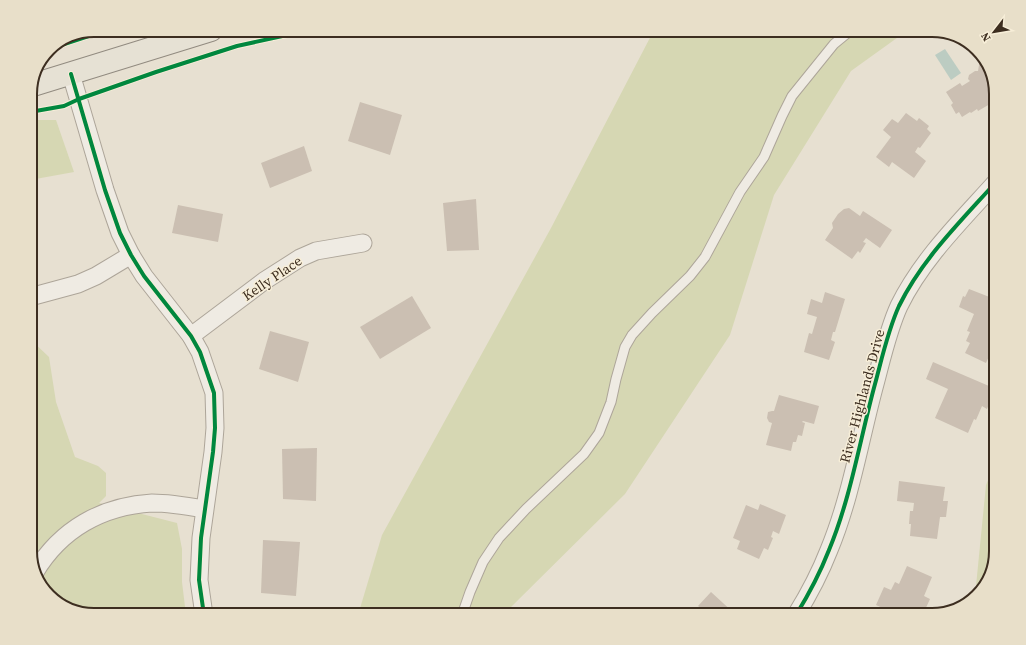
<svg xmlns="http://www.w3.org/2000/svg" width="1026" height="645" font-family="'Source Serif 4',serif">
<rect width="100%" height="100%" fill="#e7e0d1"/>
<g fill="#d6d7b3">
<path d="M654,30h254l-57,41 -77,124 -44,140 -105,159 -122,121h-145l24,-80 169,-307z"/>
<path d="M30,120h26l18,52 -44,8z"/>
<path d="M30,339l19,18 7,45 19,55 23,9 8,7v23l-7,7 78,20 5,26v33l4,33h-92l-32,-9 -23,-23 -9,-28v-113l2,-1 -2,-26 4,-20 -4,-10z"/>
<path d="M996,461v90l-9,32 -12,13 11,-111z"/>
</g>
<path fill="#bcccc2" d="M945,49l16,24 -10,7 -16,-25z"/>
<g fill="#cbbfb2">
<path d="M980,59l7,3 9,28v13l-4,-3 -3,2 1,2 -12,7 -1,-2 -6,4 -1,-1 -8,5 -3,-5 -3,2 -5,-9 2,-2 -7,-11 14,-9 2,3 8,-5 -2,-2 1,-4 6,-4h3z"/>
<path d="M360,102l42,13 -12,40 -42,-14z"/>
<path d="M906,113l11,8 2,-3 10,8 -2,3 4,4 -11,15 -2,-1 -3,5 11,9 -12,17 -22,-16 -3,5 -13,-10 15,-20 -8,-7 9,-11 6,4z"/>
<path d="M304,146l8,25 -42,17 -9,-25z"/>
<path d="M476,199l3,51 -32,1 -4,-48z"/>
<path d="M178,205l45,9 -5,28 -46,-9z"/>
<path d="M849,208l11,8 3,-5 29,19 -12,18 -14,-10 -3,4 3,1 -6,10 -2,-2 -6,8 -27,-19 8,-12 -1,-5 6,-9 6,-5z"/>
<path d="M969,289l23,9 4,-9v67l-6,-2 -4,9 -21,-10 5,-10 -4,-2 4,-9 -3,-1 7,-17 -15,-7 4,-11 2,1z"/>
<path d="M825,292l20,7 -10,33h-2l-2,8 4,2 -6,18 -25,-8 5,-19 3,1 5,-17 -10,-3 4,-15 11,4z"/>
<path d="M412,296l19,32 -51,31 -20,-32z"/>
<path d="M270,331l39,11 -11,40 -39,-13z"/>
<path d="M933,362l63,27 -9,20 -5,-3 -6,14 -2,-1 -6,14 -33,-15 13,-29 -22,-10z"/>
<path d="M779,395l40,11 -5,18 -11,-3 -1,1 3,1 -3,13 -4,-1 -2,7h-3l-2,9 -25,-6 6,-22 -3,-1 -2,-4 1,-6 4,-1h2z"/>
<path d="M317,448l-1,53 -33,-2 -1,-50z"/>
<path d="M899,481l46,6 -2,14h5l-2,16h-6l-3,22 -27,-3 1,-12h-2l1,-13h3l1,-8 -17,-2z"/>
<path d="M760,504l26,11 -7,19 -6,-3 -2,6 2,1 -5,12 -4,-2 -5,11 -22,-10 3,-8 -7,-3 13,-33 12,5z"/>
<path d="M263,540l37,2 -4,54 -35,-3z"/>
<path d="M907,566l25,11 -8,19 6,3 -6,13 -5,-2 -2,5h-19l-22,-10 8,-18 7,3 4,-8 4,2z"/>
<path d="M711,592l24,22 -2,1h-37l6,-6 -4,-3z"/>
</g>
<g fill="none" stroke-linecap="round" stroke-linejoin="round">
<g stroke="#ada599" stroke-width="11">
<path id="lane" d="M462,615l8,-23 13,-30 16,-24 27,-29 58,-55 15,-21 12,-31 5,-23 9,-32 7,-12 20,-22 38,-37 15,-19 35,-65 24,-35 18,-41 10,-20 42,-52 17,-14"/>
</g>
<g stroke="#ada599" stroke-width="19">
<g id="street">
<path d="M71,74l34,116 15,43 11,22 13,21 47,60 9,16 14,41 1,35 -2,24 -12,86 -2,42 5,35"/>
<path d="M30,297l48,-13 18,-8 35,-21"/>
<path d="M191,336l73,-55 36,-23 16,-7 47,-8"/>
<path d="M35,572c26,-43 67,-66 117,-69 17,0 35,3 52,6"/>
<path d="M796,615c13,-21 24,-42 33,-65 22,-53 31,-111 46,-166 7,-26 13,-54 24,-78 23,-47 62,-85 97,-124"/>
</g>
</g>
<g stroke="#928b80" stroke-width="24">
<path id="primary" d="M33,85l178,-55"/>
</g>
<use href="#lane" stroke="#efebe3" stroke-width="9"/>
<use href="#street" stroke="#efebe3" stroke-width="17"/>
<use href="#primary" stroke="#e6e1d4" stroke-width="22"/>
<g stroke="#f7eed8" stroke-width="6">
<g id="cycleway">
<path d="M49,49l58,-19"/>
<path d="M71,74l34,116 15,43 11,22 13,21 47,60 9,16 14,41 1,35 -2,24 -12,86 -2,42 5,35"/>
<path d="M30,112l34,-6 15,-7 77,-27 81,-26 73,-16"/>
<path d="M796,615c13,-21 24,-42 33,-65 22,-53 31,-111 46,-166 7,-26 13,-54 24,-78 23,-47 62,-85 97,-124"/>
</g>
</g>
<use href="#cycleway" stroke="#00873e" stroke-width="4"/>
</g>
<g text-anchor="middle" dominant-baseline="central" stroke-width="3" stroke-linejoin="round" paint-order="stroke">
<g font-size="14" fill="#3d2e20" stroke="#f7eed8">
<text transform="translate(272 278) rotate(-34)">Kelly Place</text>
<text transform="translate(862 396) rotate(-75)">River Highlands Drive</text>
</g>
</g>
<path d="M0 0H1026V645H0ZM94 37H932A57 57 0 0 1 989 94V551A57 57 0 0 1 932 608H94A57 57 0 0 1 37 551V94A57 57 0 0 1 94 37Z" fill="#e8dfc9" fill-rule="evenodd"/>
<path fill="none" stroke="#3d2e20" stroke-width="2" d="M94 37H932A57 57 0 0 1 989 94V551A57 57 0 0 1 932 608H94A57 57 0 0 1 37 551V94A57 57 0 0 1 94 37Z"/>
<g transform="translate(994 32) rotate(239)" stroke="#f7eed8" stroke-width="3" paint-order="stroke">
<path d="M0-3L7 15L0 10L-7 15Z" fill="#3d2e20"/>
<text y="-6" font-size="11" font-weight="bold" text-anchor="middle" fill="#3d2e20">N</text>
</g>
</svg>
